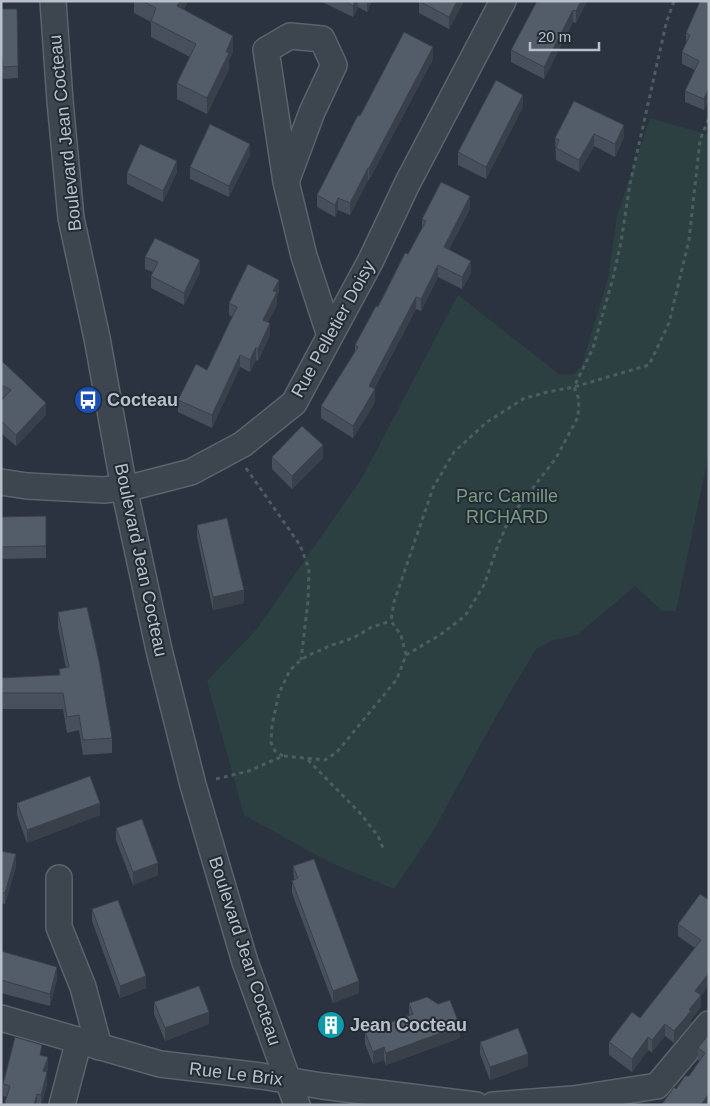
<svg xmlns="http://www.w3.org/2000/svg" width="710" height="1106" font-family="Arial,sans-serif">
<rect width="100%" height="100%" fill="#2a333f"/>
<path fill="#2c4041" d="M650,118l59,17v317l-33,159h-14l-27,-25 -58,49 -23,5 -18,9 -34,57 -69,125 -39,58 -65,-27 -85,-47 -37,-134 49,-51 106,-152 96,-183 102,80 14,-1 8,-9 26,-87 9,-62z"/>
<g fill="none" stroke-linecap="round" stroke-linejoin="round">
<g stroke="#5b636c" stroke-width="28">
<g id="minor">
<path d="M53,1l7,100 11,117 26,120 27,150 35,162 34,135 52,177 52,143"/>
<path d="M286,182l26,-70 22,-47 -12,-26 -32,-3 -24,14 20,132 18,74 26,80"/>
<path d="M1,482l26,4 77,4 33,-4 54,-14 52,-28 51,-41 77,-143 36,-76 96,-183"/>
<path d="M59,878v49l24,60 16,60"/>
<path d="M1,1018l159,46 101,12 61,10 154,19"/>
<path d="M62,1105l17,-65"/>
<path d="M493,1105l80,-6 84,-13 52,-62"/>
</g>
</g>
<g stroke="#4c5d5f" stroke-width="3" stroke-dasharray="4 4" stroke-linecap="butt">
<path d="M246,468l54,77 9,24 -1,32 -7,59"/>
<path d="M406,655l34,-20 25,-19 19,-31 13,-37 12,-29 47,-61 22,-41 1,-18 -5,-12 19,-39 20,-70 8,-36 9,-58 36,-160 8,-23"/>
<path d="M283,756l-8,-5 -4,-8 1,-18 7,-32 11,-23 11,-10 6,-4 25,-11 21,-7 19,-11 19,-6"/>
<path d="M308,760l52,53 18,23 5,12"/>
<path d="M216,779l33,-8 34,-15 42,4 12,-8 60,-73 9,-24 -5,-20 -10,-14 3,-19 39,-114 21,-36 33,-30 36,-23 24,-7 27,-5 75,-22 20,-42 20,-83 11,-100 9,-22"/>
</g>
<use href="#minor" stroke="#3d454f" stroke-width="25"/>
</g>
<g fill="#474f5a">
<path d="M134,1h54l-4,8 49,43 -4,8v9l-22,45 -30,-15v-16l13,-26 -39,-20v-15l-17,-9z"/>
<path d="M320,1h52l-5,11 -9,-5 -5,10z"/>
<path d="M419,1h45l-15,28 -30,-16z"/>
<path d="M537,1h50l-11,22 -3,-1 -29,57 -33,-17v-12z"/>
<path d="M709,1v98l-5,11 -19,-8v-11l10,-21 -13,-6v-12l4,-9v-10z"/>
<path d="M1,9h16l1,69 -15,1 -1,-10h-1z"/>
<path d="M433,59l-64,121h-1l-18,35 -12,-5 -3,7 -18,-10v-12l43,-79z"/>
<path d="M574,101l50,36 -9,20 -21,-11 -15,26 -23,-12 -1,-22z"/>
<path d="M523,107l-37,72 -28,-14v-13z"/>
<path d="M250,155l-21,42 -39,-18v-12z"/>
<path d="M177,172l-14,30 -36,-18v-11z"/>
<path d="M470,209l-21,40 22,24 -9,16 -24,-12 -17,34 -5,-2 -42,80 1,13 -22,36 -32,-20v-12l34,-55v-6l53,-91 14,-25v-10z"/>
<path d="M145,257l55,15 -16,33 -33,-17v-12l2,-4 -8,-3z"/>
<path d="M279,292l-2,4v9l-9,17 2,13 -12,26 -2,-1 -6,12 -10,-5 -28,61 -34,-16v-12l29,-30 25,-53 -3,-2v-12z"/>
<path d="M1,366l45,49 -30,31 -15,-13v-32l4,-3 -4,-2z"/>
<path d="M272,457l51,1 -31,31 -20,-20z"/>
<path d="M46,516v42l-45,1v-42z"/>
<path d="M197,525l47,78 -31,7 -16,-73z"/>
<path d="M58,612l54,126v15l-29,2 -4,-25 -12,3 -4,-24h-62v-31l58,-3v-6l7,-1 -8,-40z"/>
<path d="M17,803l83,12 -73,28 -10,-28z"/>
<path d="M116,828l42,47 -25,10 -17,-45z"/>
<path d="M1,851l15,15 -11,38 -4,-1z"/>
<path d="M293,866l66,127 -26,10 -41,-110v-12l2,-1z"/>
<path d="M709,900l-8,96v11l-10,13v3l-17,20 -9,-7 -13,16 -4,-2 -16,22 -23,-17v-13l31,-24 55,-70 -17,-12v-12z"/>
<path d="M92,909l54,79 -26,10 -28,-77z"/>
<path d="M1,951l56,28 -7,27 -49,-13z"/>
<path d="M154,1002l55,22 -44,17 -11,-27z"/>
<path d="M409,1003l29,1 22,34 -74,27 -2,-5 -11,4 -8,-20v-12l44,-17z"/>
<path d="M709,1034v71h-47l14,-16 13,-13 11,-15 -2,-1v-12z"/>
<path d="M480,1042l48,24 -38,14 -10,-26z"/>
<path d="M42,1055l6,14 -1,3v12l-6,21h-37l3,-8 -4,-1v-12z"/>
</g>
<g fill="#3a404a">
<path d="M180,1h8l-11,21v-16z"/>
<path d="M355,1h3v6l-5,10v-11z"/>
<path d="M367,1h5l-5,11z"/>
<path d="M457,1h7l-15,28v-12z"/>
<path d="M581,1h6l-11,22v-12z"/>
<path d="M573,10v12l-29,57v-12z"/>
<path d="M233,36v16l-4,8v9l-22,45v-16z"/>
<path d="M433,47v12l-64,121v-12z"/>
<path d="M709,88v11l-5,11v-11z"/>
<path d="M523,95v12l-37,72v-12z"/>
<path d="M624,125v12l-9,20v-13z"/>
<path d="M594,134v12l-15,26v-12z"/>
<path d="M250,144v11l-21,42v-11z"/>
<path d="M177,161v11l-14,30v-11z"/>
<path d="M368,168v12l-18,35v-12z"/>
<path d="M470,196v13l-26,50v-12z"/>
<path d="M338,198v12l-3,7v-12z"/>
<path d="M200,260v12l-16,33v-12z"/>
<path d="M471,261v12l-9,16v-12z"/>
<path d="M438,265v12l-17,34v-12z"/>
<path d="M279,280v12l-2,4v9l-14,27v-12l10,-29z"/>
<path d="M416,297v12l-47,89v-12z"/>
<path d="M270,323v12l-12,26v-12z"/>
<path d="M256,347v13l-6,12v-12z"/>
<path d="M240,355v12l-28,61v-13z"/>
<path d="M375,389v13l-22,36v-12z"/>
<path d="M46,403v12l-30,31v-11z"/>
<path d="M323,445v13l-31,31v-13z"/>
<path d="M244,590v13l-31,7v-13z"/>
<path d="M100,803v12l-73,28v-13z"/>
<path d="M16,854v12l-11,38v-11z"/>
<path d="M158,863v12l-25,10v-13z"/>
<path d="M57,967v12l-7,27v-12z"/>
<path d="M709,973v12l-8,11v11l-10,13v3l-17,20v-12l15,-21 6,-19z"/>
<path d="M146,976v12l-26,10v-12z"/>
<path d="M359,981v12l-26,10v-12z"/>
<path d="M209,1012v12l-44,17v-13z"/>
<path d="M665,1024v12l-13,16v-12z"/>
<path d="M460,1026v12l-74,27v-12z"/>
<path d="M648,1037v13l-16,22v-13z"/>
<path d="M384,1047v13l-11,4v-12z"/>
<path d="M528,1054v12l-38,14v-13z"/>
<path d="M48,1057v12l-5,14v-12z"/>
<path d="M47,1072v12l-6,21v-10z"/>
<path d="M37,1094v11h-3z"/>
<path d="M708,1095v10h-7z"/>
</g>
<g fill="#535c69" stroke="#3a404a">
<path d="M142,1h38l-3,5 56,30 -7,16 3,1 -22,45 -30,-15 19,-39 -45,-23 5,-13z"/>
<path d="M345,1h10l-2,5z"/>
<path d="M419,1h38l-8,16z"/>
<path d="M537,1h44l-5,10 -3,-1 -29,57 -33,-17z"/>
<path d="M700,1h9v87l-5,11 -19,-8 14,-30 -17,-9 8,-17 -4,-2z"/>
<path d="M1,9h16l1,57 -15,1 -1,-11h-1z"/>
<path d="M404,32l29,15 -64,121h-1l-18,35 -12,-5 -3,7 -18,-10 41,-80 2,1z"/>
<path d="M496,80l27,15 -37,72 -28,-15z"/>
<path d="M574,101l50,24 -9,19 -21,-10 -15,26 -23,-12 3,-8 -4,-2z"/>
<path d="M210,124l40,20 -21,42 -39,-19z"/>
<path d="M140,144l37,17 -14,30 -36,-18z"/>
<path d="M441,182l29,14 -26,51 27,14 -9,16 -24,-12 -17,34 -5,-2 -47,89 6,3 -22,37 -32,-20 37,-59 -3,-2 21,-39 2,1 27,-54 3,1 18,-33 -4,-2z"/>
<path d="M155,238l45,22 -16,33 -33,-17 7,-14 -13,-5z"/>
<path d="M248,264l31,16 -6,11 4,1 -14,28 7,3 -12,26 -2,-2 -6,13 -10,-5 -28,60 -34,-15 18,-36 11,6 30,-63 -8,-4z"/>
<path d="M3,362l43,41 -30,32 -15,-14v-20l10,-11 -10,-5v-19z"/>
<path d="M302,426l21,19 -31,31 -20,-19z"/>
<path d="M46,516v30l-45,1v-30z"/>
<path d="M227,518l17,72 -31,7 -16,-72z"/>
<path d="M87,607l12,54 13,77 -29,2 -4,-25 -12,2 -4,-24h-62v-15l59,-3 -1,-6 10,-2 -11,-55z"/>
<path d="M90,776l10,27 -73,27 -10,-27z"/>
<path d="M142,819l16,44 -25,9 -17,-44z"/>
<path d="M1,851l15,3 -11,39 -4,-1z"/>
<path d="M314,859l45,122 -26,10 -41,-110 6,-3 -5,-12z"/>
<path d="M700,894l9,6v73l-14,18 6,4 -12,15 2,1 -17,20 -9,-7 -13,16 -4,-3 -16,22 -23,-17 23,-30 8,6 61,-78 -23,-16z"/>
<path d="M118,900l28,76 -26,10 -28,-77z"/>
<path d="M1,951l56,16 -7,27 -49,-14z"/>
<path d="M199,986l10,26 -44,16 -11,-26z"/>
<path d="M427,997l11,7 12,-4 10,26 -74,27 -2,-6 -11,5 -8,-20 48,-18 -4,-11z"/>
<path d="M518,1028l10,26 -38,13 -10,-25z"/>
<path d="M709,1034v62l-1,-1 -7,10h-38l-1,-1 12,-17 2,2 9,-13h4l16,-23 -7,-5z"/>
<path d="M15,1037l27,8 -2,10 8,2 -5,14 4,1 -6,23 -4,-1 -3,11h-30l6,-19 -7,-2z"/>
</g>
<defs>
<g id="bus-disc" transform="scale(1.4375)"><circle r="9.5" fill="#1a4fb4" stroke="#222a34"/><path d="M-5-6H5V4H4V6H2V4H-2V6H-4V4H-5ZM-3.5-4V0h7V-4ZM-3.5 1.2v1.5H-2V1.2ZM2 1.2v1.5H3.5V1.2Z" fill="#fff"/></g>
<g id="building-disc" transform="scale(1.4375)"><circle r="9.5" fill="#0f9aa8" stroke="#222a34"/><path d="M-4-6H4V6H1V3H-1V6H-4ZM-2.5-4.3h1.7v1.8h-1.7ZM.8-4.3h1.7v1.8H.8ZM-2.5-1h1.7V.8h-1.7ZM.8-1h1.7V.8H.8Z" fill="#fff"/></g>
</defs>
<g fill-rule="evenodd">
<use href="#bus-disc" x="88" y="400"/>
<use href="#building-disc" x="331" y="1025"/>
</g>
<g text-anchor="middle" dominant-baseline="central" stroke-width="4" stroke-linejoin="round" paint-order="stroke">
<g font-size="18" fill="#bac0c9" stroke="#222a34">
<text transform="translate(65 133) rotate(-96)">Boulevard Jean Cocteau</text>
<text transform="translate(333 329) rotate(-61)">Rue Pelletier Doisy</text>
<text transform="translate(141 560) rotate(78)">Boulevard Jean Cocteau</text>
<text transform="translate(245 951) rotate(72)">Boulevard Jean Cocteau</text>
<text transform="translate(236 1074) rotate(7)">Rue Le Brix</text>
</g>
<g font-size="18" font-weight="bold" fill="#bac0c9" stroke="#222a34" text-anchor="start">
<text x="107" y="400">Cocteau</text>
<text x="350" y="1025">Jean Cocteau</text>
</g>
<g font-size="18" fill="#7b9c82" stroke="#222a34">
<text x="507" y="496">Parc Camille<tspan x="507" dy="21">RICHARD</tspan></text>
</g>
</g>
<rect width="710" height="1106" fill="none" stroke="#bac0c9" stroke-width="5"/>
<path d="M530 42v8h69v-8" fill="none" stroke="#bac0c9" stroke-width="2.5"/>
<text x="538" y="42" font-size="15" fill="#bac0c9" stroke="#222a34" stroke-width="4" paint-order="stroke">20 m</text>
</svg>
